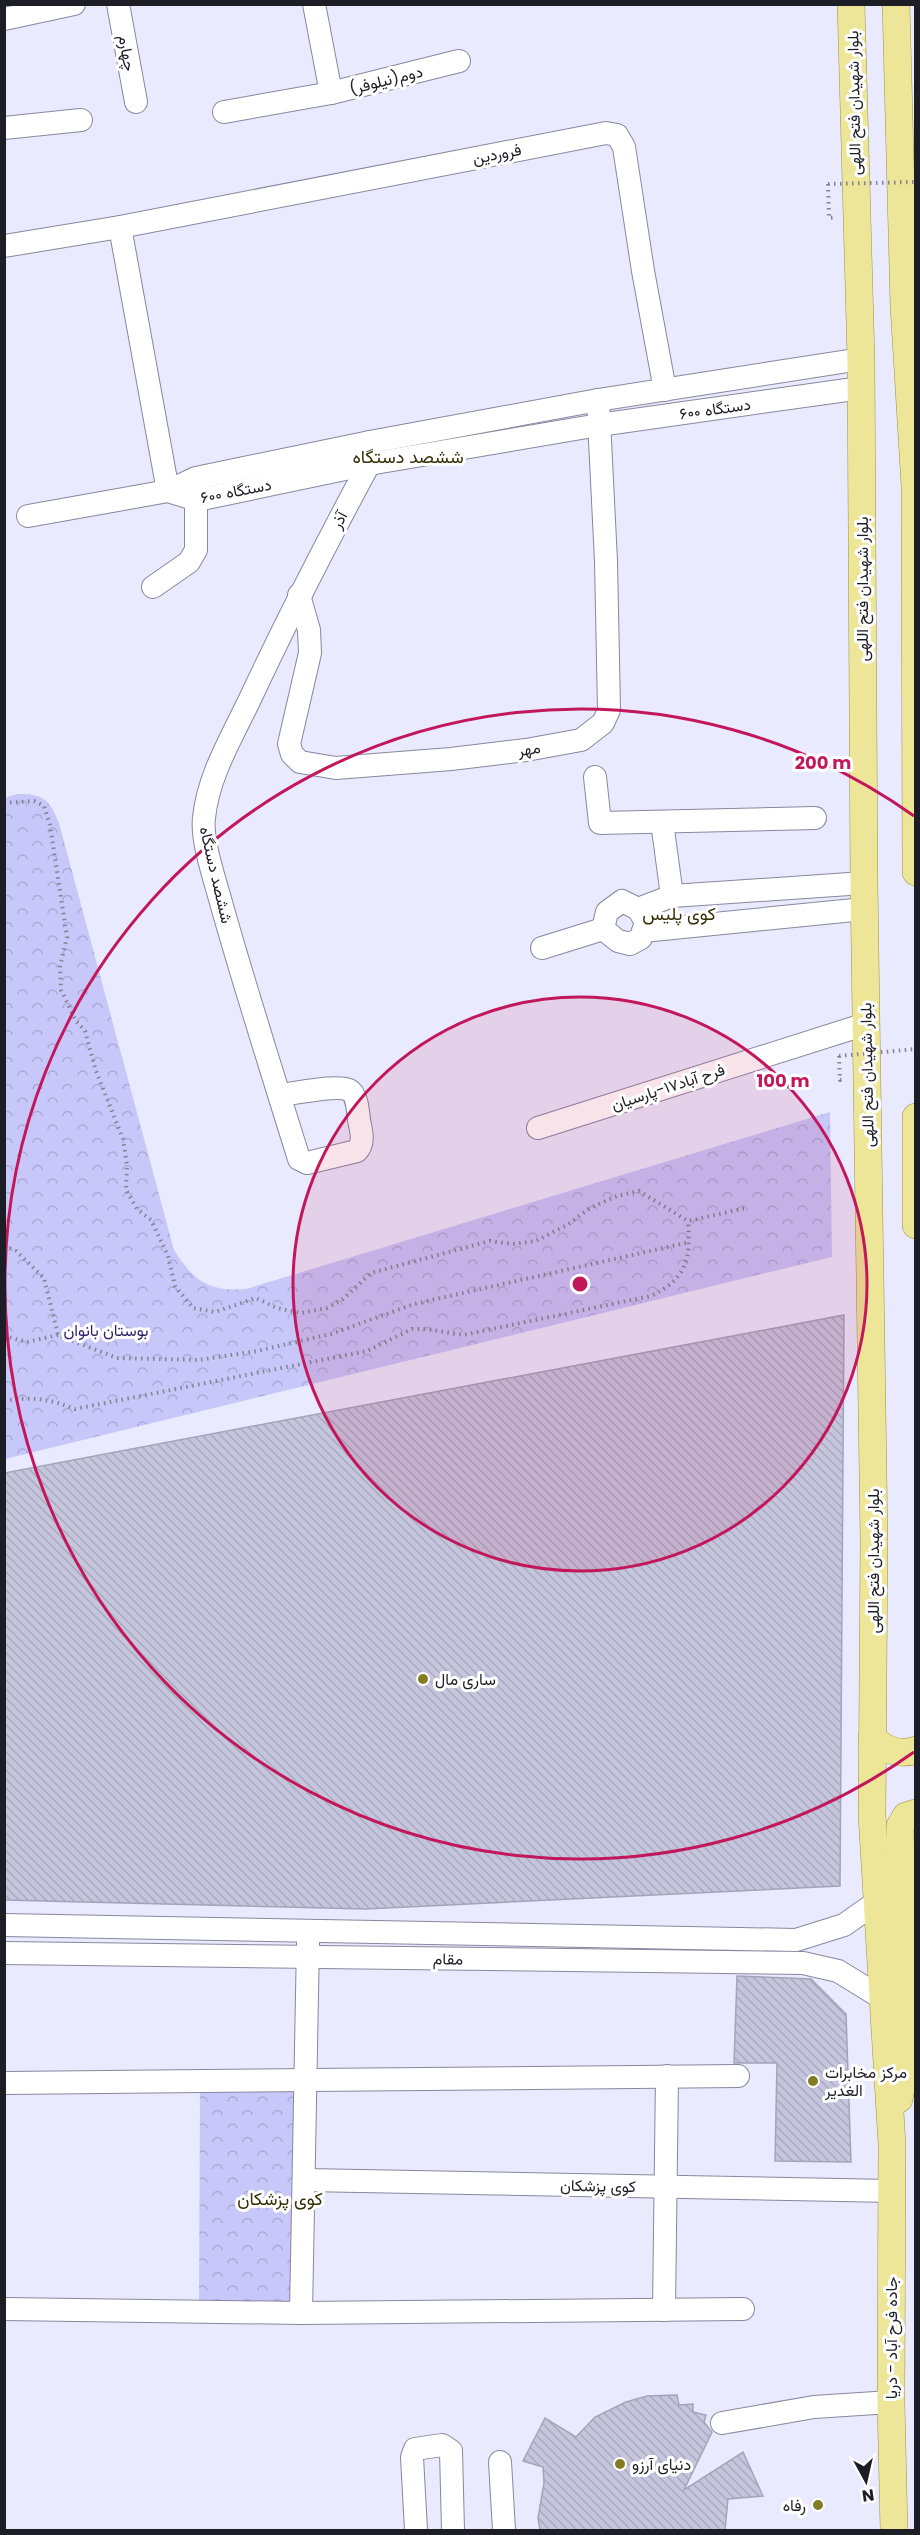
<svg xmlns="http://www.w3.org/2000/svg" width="920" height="2535" font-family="Poppins,Vazirmatn,sans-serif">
<defs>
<pattern id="park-crowns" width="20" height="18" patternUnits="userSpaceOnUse" patternTransform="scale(1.5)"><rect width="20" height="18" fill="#c7c7fa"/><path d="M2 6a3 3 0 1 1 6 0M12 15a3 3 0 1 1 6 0" fill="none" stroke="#aaaad6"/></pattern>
<pattern id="building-back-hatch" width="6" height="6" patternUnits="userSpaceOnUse" patternTransform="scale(1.5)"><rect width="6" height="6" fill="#c5c5de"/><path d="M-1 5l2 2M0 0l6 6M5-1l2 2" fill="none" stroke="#a9a9be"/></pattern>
</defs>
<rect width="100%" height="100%" fill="#eaeafe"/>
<g fill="url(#park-crowns)">
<path d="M17,794c27,0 32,5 42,29l115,427c20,31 34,42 72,39l584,-177 2,145 -827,202 -1,-661z"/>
<path d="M306,2088l-5,225 -102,-1 1,-222z"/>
</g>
<g fill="url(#building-back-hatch)" stroke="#a3a3bb" stroke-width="1.5">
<path d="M844,1315l-4,571 -474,23 -362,-9v-427z"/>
<path d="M737,1976l74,3 35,35 5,148 -76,-1 2,-98h-43z"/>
<path d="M677,2395l2,10 14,-1v8l13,3 -2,7 8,10 -28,58 59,-38 20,44 -35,3 -3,31h-185l-2,-12 6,-35 -1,-16 -20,-6 22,-43 31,19 19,-20 31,-15 21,-6z"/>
</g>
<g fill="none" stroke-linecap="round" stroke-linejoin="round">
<g stroke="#87879e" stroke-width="24">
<g id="minor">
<path d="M118,4l18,98"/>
<path d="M314,4l17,89 128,-32"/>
<path d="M4,19l70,-15"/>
<path d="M224,112l107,-19"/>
<path d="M4,128l77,-8"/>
<path d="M120,227l48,264"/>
<path d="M4,246l116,-19 486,-94 11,2 7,12 19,124 22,119"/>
<path d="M168,491l29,9 172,-36 230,-39 262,-37"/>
<path d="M28,516l140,-25 28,-13 174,-36 228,-42 263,-41"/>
<path d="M153,587l36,-25 7,-12v-64"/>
<path d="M299,595l10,35 1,23 -21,91 3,10 8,8 36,6 115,-9 75,-9 55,-10 22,-17 6,-13 -3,-149 -8,-161"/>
<path d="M595,777l5,46 215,-5"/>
<path d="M662,822l10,74"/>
<path d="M622,901l16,8 8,13 -5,16 -11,6 -12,-3 -15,-12 4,-17z"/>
<path d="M638,909l34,-13 192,-13"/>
<path d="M643,931l221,-22"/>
<path d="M542,948l61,-19"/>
<path d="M279,1095c15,-1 58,-11 70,-5 8,4 9,21 10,30 2,11 6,22 -2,31l-50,12 -8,-4c-26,-84 -53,-168 -77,-253 -6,-23 -21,-65 -18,-88 4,-42 28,-81 46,-119 37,-79 77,-157 119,-235l1,-22"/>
<path d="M538,1128l328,-104"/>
<path d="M4,1925l792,15 48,-15 34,-24"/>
<path d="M4,1953l799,10 35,8 44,27"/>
<path d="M4,2083l734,-7"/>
<path d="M305,2180l587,11"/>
<path d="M4,2309l297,4 7,-371"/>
<path d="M664,2310l3,-234"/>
<path d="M301,2313l442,-4"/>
<path d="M722,2423l92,-16 77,-5"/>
<path d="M500,2462l4,68"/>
<path d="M416,2530l-4,-73 3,-8 27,-4 9,6 2,79"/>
</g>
</g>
<g stroke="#9c9343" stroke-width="28">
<g id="major">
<path d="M851,4l10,355 3,524 10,658 -2,274 20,330 -1,257 3,128"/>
<path d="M896,4l8,302 11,180 1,386"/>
<path d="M916,1117v108"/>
<path d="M872,1738c13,12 27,18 44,12"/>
<path d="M899,2099l7,-39 -6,-234 6,-10 10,-3"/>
</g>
</g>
<g stroke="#838391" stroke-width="4" stroke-dasharray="1.5 4.5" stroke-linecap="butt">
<path d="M828,184l1,34 8,-1"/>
<path d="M4,803l30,-2 10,5 6,19 17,112 -7,30 1,23 15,31 9,10 11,40 27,68 4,26 -1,25 11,19 14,11 17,36 7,30 18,22 22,4 41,-14 21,10 24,5 26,-5 16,-9 28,-26 119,-32 22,3 24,-3 31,-16 23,-17 27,-12 22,-5 49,30 58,-13"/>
<path d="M839,1056l1,24 5,-1"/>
<path d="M4,1246l12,5 28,27 14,57 59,23 82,2 58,-9 74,-17 83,-30 276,-62"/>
<path d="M4,1336l23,6 31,-7"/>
<path d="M4,1401c26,-5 47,-2 71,8l292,-58 45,-22h14l37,6 188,-39c36,-17 40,-38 37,-75"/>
</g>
<use href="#minor" stroke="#fff" stroke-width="22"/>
<use href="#major" stroke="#ede598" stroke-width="27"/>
<g stroke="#838391" stroke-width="4" stroke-dasharray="1.5 4.5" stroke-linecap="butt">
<path d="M828,184l88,-2"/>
<path d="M839,1056l77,-7"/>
</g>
</g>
<circle cx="580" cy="1284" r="287" fill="#c2185b" fill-opacity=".12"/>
<g fill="none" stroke="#c2185b" stroke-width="3">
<circle cx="580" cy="1284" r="287"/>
<path d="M914 1752A575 575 0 1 1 914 816"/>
</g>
<g fill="#857c22" stroke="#fff" stroke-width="2">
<circle cx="423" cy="1679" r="6"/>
<circle cx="813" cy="2081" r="6"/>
<circle cx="620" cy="2464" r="6"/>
<circle cx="818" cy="2505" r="6"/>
</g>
<g text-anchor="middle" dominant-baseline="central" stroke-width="6" stroke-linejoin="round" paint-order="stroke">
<g font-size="16" fill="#1d1d25" stroke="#fff">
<text transform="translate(127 53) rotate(80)">چهارم</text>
<text transform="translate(386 80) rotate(-14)">دوم(نیلوفر)</text>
<text transform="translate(854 103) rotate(-91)">بلوار شهیدان فتح اللهی</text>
<text transform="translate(497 154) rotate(-11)">فروردین</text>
<text transform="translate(715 409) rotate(-8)">۶۰۰ دستگاه</text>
<text transform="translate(236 491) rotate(-11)">۶۰۰ دستگاه</text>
<text transform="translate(339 520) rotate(-62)">آذر</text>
<text transform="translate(862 589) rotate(-90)">بلوار شهیدان فتح اللهی</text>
<text transform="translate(529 749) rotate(-9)">مهر</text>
<text transform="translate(216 875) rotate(77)">ششصد دستگاه</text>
<text transform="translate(867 1075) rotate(-91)">بلوار شهیدان فتح اللهی</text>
<text transform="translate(668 1087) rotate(-18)">فرح آباد۱۷-پارسیان</text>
<text transform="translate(873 1561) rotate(-90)">بلوار شهیدان فتح اللهی</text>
<text transform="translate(448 1959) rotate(1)">مقام</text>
<text transform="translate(598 2186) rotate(1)">کوی پزشکان</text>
<text transform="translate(891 2338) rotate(-90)">جاده فرح آباد - دریا</text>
</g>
<g font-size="16" fill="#2c1e68" stroke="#fff">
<text x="106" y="1330">بوستان بانوان</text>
</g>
<g font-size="16" fill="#1d1d25" stroke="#fff" text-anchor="start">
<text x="435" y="1679">ساری مال</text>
<text x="825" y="2072">مرکز مخابرات<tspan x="825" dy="18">الغدیر</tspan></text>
<text x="632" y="2464">دنیای آرزو</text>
<text x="806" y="2505" text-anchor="end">رفاه</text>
</g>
<g font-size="18" fill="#342f04" stroke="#fff">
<text x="408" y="456">ششصد دستگاه</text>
<text x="679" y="913">کوی پلیس</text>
<text x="280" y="2198">کوی پزشکان</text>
</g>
</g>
<circle cx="580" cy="1284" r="9" fill="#c2185b" stroke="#fff" stroke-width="3"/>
<g font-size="18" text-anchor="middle" font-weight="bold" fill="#c2185b" stroke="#fff" stroke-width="6" stroke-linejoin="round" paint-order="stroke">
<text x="823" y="769">200 m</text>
<text x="783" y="1087">100 m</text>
</g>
<rect width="920" height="2535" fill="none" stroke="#1d1d25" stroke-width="12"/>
<g transform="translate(866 2481) rotate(172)" stroke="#ffffff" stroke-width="4.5" paint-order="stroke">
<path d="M0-4.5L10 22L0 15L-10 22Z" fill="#1d1d25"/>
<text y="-9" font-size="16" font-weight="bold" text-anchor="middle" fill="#1d1d25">N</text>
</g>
</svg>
